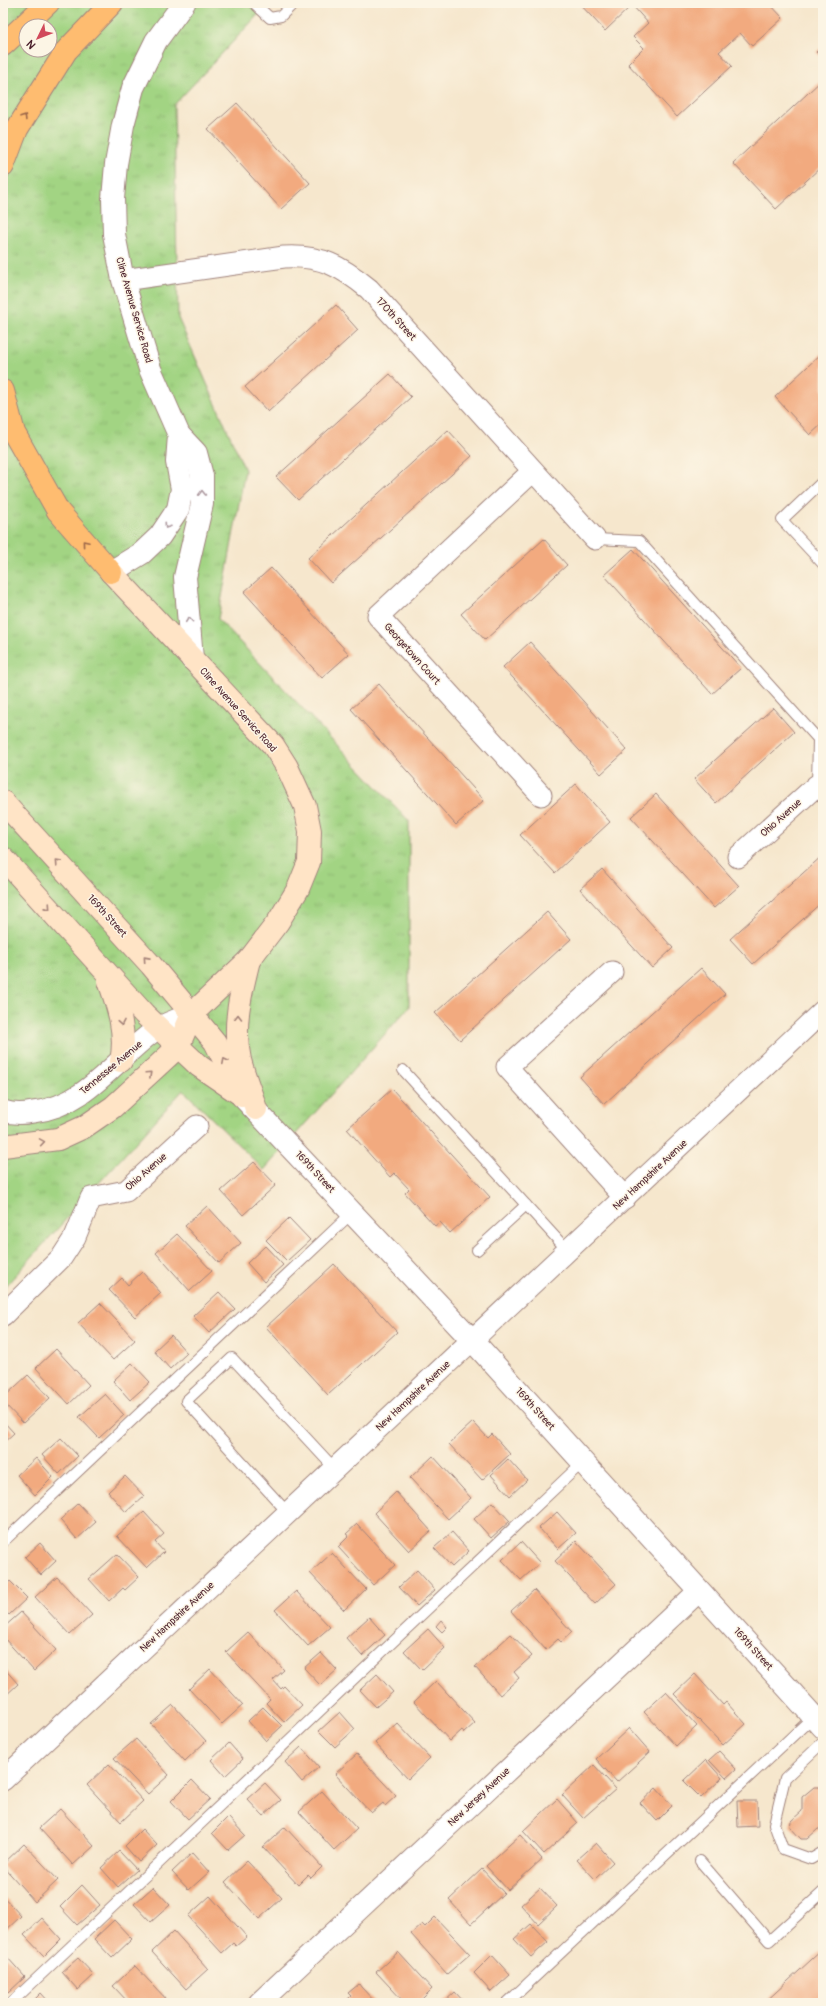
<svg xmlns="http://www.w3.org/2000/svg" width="826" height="2006" font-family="Pangolin,sans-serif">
<defs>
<pattern id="grass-tufts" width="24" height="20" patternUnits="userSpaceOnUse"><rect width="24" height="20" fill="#a2d483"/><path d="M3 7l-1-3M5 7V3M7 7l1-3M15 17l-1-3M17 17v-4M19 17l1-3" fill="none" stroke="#8db671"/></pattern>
</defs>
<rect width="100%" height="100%" fill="#fcf5e5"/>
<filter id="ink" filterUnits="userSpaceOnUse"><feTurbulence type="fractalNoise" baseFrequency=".025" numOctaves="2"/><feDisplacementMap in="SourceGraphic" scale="8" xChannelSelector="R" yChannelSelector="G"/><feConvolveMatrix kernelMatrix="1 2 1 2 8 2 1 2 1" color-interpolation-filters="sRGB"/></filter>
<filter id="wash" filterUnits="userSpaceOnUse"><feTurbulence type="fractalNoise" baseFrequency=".012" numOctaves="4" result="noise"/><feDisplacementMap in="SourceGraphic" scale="16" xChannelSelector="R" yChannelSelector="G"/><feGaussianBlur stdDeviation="0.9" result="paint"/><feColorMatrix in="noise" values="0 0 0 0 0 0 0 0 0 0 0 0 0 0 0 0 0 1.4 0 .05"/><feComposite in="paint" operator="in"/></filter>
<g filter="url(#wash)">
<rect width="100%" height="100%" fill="#f6e7cd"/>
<path fill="url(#grass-tufts)" stroke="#767a57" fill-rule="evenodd" d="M3,3h266l-95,102 4,213 67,152 -27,149 191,202v186l-145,163 -81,-80 -180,199zM26,26h24v24h-24z"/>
<g id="blocks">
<g fill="#f2aa7f">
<path d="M579,3h190l14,15 -31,28 -12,-13 -21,19 13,14 -55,51 -49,-53 16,-16 -11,-11 15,-14 -16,-18 -27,26z"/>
<path d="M823,46v13l-7,-7z"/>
<path d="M823,79v86l-47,44 -43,-46z"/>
<path d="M237,103l73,80 -29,26 -73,-80z"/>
<path d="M336,305l22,25 -90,82 -23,-25z"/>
<path d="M823,352v71l-13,12 -35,-38z"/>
<path d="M390,374l21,23 -113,103 -22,-23z"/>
<path d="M448,430l24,26 -141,127 -23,-25z"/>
<path d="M544,539l23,26 -82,75 -24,-26z"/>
<path d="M633,549l108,119 -29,26 -108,-119z"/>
<path d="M271,568l78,86 -27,24 -78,-86z"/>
<path d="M530,642l97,108 -26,24 -98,-107z"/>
<path d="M379,684l105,116 -28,25 -105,-116z"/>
<path d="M773,708l21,24 -78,71 -22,-24z"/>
<path d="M576,784l34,38 -55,51 -35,-38z"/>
<path d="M656,794l83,92 -25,22 -83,-91z"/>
<path d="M823,855v46l-70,63 -23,-25z"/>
<path d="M602,869l71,79 -21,20 -72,-79z"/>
<path d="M547,912l24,27 -111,101 -25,-27z"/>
<path d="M701,968l24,26 -121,110 -24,-27z"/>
<path d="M392,1089l98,108 -40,36 -10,-11 -5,4 -30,-33 4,-4 -15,-16 -4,4 -43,-48z"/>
<path d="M254,1162l22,23 -33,30 -22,-24z"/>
<path d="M207,1206l34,37 -22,20 -34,-37z"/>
<path d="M289,1218l21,22 -23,21 -21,-21z"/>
<path d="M177,1234l35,37 -22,20 -34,-38z"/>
<path d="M265,1246l18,19 -19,17 -17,-19z"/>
<path d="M334,1264l63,68 -69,63 -62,-68z"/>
<path d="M142,1272l19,21 -26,24 -26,-27 13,-12 6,7z"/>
<path d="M219,1292l16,17 -26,24 -16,-17z"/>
<path d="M100,1303l35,37 -22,20 -35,-37z"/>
<path d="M171,1335l16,18 -17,16 -16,-18z"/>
<path d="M56,1349l33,36 -20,19 -33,-36z"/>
<path d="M132,1363l18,19 -20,18 -17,-19z"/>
<path d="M28,1375l22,23 -27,25 -20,-21v-4z"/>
<path d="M105,1394l19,21 -25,23 -20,-21z"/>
<path d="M3,1421l11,12 -11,10z"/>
<path d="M473,1422l15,16 4,-4 18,20 -28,26 -33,-36z"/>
<path d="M61,1438l17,18 -19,18 -17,-19z"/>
<path d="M433,1456l38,42 -23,21 -38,-41z"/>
<path d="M36,1458l17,19 -18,18 -18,-20z"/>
<path d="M508,1459l19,21 -17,16 -19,-21z"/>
<path d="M125,1476l19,20 -18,16 -18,-20z"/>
<path d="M396,1492l35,39 -22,20 -35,-38z"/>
<path d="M492,1502l18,19 -19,17 -17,-19z"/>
<path d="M78,1503l18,19 -19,17 -17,-19z"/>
<path d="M144,1512l20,22 -9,8 9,10 -17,16 -30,-32z"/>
<path d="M557,1512l19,21 -18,16 -19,-21z"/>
<path d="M357,1524l38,41 -22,20 -35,-38 11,-11 -3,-2z"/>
<path d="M452,1532l17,19 -17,16 -18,-19z"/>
<path d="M576,1541l40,43 -21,20 -40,-43z"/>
<path d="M521,1542l19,21 -19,17 -19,-20z"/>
<path d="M40,1543l16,18 -15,14 -16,-18z"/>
<path d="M332,1553l34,36 -22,21 -34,-37z"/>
<path d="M117,1554l22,23 -14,13 -2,-2 -14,13 -20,-22z"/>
<path d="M417,1570l18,20 -18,16 -18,-19z"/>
<path d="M57,1577l35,38 -22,20 -35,-38z"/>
<path d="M10,1581l17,17 -18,17 -6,-6v-21z"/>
<path d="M534,1590l38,42 -11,10 -3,-3 -12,11 -35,-39z"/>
<path d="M296,1591l34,36 -22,19 -33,-36z"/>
<path d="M21,1612l35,38 -22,21 -31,-34v-9z"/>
<path d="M369,1617l16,18 -23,21 -16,-18z"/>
<path d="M441,1620l6,7 -5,5 -6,-6z"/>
<path d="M428,1629l17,19 -23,22 -18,-19z"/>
<path d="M248,1632l36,38 -11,10 8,9 3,-3 18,19 -18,17 -18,-19 4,-4 -44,-47z"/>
<path d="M511,1634l21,22 -18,16 5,6 -19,17 -25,-28z"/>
<path d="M321,1653l16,17 -17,15 -16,-17z"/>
<path d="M3,1667l15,17 -15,14z"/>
<path d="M210,1669l33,36 -21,19 -33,-35z"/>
<path d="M377,1674l16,18 -17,15 -16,-17z"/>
<path d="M695,1674l28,31 3,-3 20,22 -23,21 -49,-51z"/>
<path d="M436,1681l39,42 -11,10 -2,-3 -12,11 -36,-39z"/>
<path d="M666,1692l31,34 -21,20 -32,-34z"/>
<path d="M173,1705l33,36 -21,20 -34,-37z"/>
<path d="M263,1707l19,19 -16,15 -18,-20z"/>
<path d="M340,1712l15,17 -20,18 -16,-16z"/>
<path d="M397,1723l33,35 -22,21 -33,-36z"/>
<path d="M629,1728l21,24 -33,30 -21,-23z"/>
<path d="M136,1739l33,36 -21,19 -34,-36z"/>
<path d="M229,1743l14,16 -18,17 -14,-16z"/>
<path d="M301,1747l18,20 -17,15 -17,-20z"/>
<path d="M719,1751l17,18 -10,9 -17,-18z"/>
<path d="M357,1754l39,42 -11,10 -2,-3 -12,10 -36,-39z"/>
<path d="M706,1760l16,18 -21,20 -17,-17z"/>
<path d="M109,1764l34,37 -22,21 -34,-37z"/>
<path d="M594,1765l22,24 -33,29 -21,-23z"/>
<path d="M192,1780l18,19 -22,20 -17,-18z"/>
<path d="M265,1783l16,17 -18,16 -16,-17z"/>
<path d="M814,1787h5l4,4v38h-5l-11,10h-6l-11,-12 1,-6 11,-10v-14z"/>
<path d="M656,1788l16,18 -15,15 -17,-18z"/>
<path d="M322,1791l35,38 -23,21 -35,-38z"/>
<path d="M557,1799l21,24 -34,31 -21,-23z"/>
<path d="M737,1801h20l1,25 -20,1z"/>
<path d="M60,1809l34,37 -21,19 -34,-37z"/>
<path d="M228,1817l17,18 -17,15 -16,-17z"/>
<path d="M285,1827l37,40 -11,11 -3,-3 -10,10 -35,-38z"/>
<path d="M142,1829l15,16 -18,17 -14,-16z"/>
<path d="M520,1835l22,24 -34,31 -22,-24z"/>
<path d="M596,1843l17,19 -18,17 -18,-19z"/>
<path d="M24,1844l34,36 -23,22 -32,-36v-2z"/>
<path d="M119,1851l18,19 -19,17 -17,-19z"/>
<path d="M192,1853l17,19 -20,18 -17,-18z"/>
<path d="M247,1861l35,37 -23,21 -34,-37z"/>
<path d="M482,1869l22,24 -33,31 -22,-24z"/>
<path d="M82,1885l18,20 -23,20 -17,-18z"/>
<path d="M153,1887l17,18 -19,17 -17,-18z"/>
<path d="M540,1888l17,18 -19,18 -17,-19z"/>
<path d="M3,1896l18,20 -18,17z"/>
<path d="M210,1896l37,41 -11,9 -3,-3 -11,10 -34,-37z"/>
<path d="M435,1917l35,37 -23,20 -36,-40 11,-10 3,3z"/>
<path d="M42,1918l19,21 -17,17 -20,-21z"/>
<path d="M114,1920l18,19 -20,19 -18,-19z"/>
<path d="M531,1924l17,18 -17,15 -17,-18z"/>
<path d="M174,1931l34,38 -22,20 -34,-37z"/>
<path d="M823,1949v54h-59z"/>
<path d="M398,1952l34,37 -12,12 2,2h-17l-29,-31z"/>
<path d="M492,1955l18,20 -19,17 -17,-19z"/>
<path d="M7,1957l18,20 -17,16 -5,-5v-28z"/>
<path d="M78,1958l16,17 -16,15 -16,-18z"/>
<path d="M135,1966l35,37h-41l-16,-17z"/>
<path d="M359,1984l2,3 15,16h-32l7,-7 -3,-3z"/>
<path d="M455,1992l10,11h-22z"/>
<path d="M41,1993l9,10h-19z"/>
</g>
</g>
</g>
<g filter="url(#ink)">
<use href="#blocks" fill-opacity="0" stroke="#a0837c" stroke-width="1"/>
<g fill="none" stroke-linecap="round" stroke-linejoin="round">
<g stroke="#a0837c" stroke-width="12">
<g id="service">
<path d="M254,3l16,15 11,-2 13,-13"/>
<path d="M823,481l-41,39 41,44"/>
<path d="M595,539l44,2 179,198 -1,46"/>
<path d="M403,1070l165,181"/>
<path d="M477,1250l49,-45"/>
<path d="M288,1513l-102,-112 46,-43 103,111"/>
<path d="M3,1542l350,-330"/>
<path d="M823,1742l-38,36 -11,46 9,25 28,10 12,-7"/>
<path d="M700,1861l69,80 54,-49"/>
<path d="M11,2003l572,-541"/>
<path d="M507,2003l306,-286 10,-7"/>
</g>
</g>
<g stroke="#a0837c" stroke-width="23">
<g id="minor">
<path d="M123,280l161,-23c37,-2 57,9 85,32l226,250"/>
<path d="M533,471l-155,145 163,179"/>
<path d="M738,857l79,-72 6,6"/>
<path d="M612,972l-105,95 118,131"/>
<path d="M3,1111c9,3 21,3 30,1 55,-6 83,-55 125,-84 10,-6 23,-10 34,-14"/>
<path d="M3,1315l59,-58 13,-20 16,-39 35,-7 71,-65"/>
<path d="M3,1780l820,-769"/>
<path d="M259,2003l440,-412"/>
</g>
</g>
<g stroke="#a0837c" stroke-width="24">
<g id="tertiary">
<path d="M184,3l-28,38 -23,47 -10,37 -7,39 -3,35 1,35 9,46 27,89 29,66 17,18 6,23v28l-17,73 7,82"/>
<path d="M111,572l31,-19 18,-17 18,-27 4,-20 -5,-27 2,-27"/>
<path d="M242,1096l230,244 351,387"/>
</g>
</g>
<g stroke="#a0837c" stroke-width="24">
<g id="secondary">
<path d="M3,802l148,163 64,77 27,54"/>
<path d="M3,858l141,156 55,52 41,28"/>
<path d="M249,960c-8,32 -17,66 -9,100 4,16 11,33 16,49"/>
<path d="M109,981c9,26 18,52 12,80"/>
<path d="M3,1146l55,-7 26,-12 29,-20 65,-60 14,-33 57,-54 29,-38 20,-33 11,-27 1,-31 -5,-25 -18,-39 -14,-22 -162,-173"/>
</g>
</g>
<g stroke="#a0837c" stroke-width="24">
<g id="motorway">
<path d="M3,45l45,-42"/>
<path d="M3,166l14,-37 49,-78 46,-48"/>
<path d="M3,391l11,42 44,78 53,61"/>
</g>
</g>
<use href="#service" stroke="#fff" stroke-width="10"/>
<use href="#minor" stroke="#fff" stroke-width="21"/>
<use href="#tertiary" stroke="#fff" stroke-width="22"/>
<use href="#secondary" stroke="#ffe4c6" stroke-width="22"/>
<use href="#motorway" stroke="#febc70" stroke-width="22"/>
</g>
<defs><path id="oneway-chevron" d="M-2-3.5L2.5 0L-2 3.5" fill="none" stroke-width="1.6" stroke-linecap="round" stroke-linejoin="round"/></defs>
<g stroke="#9b664a">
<use href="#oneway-chevron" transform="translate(24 117) rotate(-58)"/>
<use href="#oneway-chevron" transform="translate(85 543) rotate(-130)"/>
</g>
<g stroke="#ae9aa0">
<use href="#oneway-chevron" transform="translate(202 493) rotate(-91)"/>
<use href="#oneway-chevron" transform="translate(167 526) rotate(124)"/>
<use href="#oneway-chevron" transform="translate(189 620) rotate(-95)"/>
</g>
<g stroke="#a48278">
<use href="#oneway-chevron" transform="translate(58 862) rotate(-132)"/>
<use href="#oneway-chevron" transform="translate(48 907) rotate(48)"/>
<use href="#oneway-chevron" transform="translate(146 959) rotate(-132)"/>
<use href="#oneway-chevron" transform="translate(238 1017) rotate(-90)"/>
<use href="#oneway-chevron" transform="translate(121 1023) rotate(79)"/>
<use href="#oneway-chevron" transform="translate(225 1061) rotate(-117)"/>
<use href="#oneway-chevron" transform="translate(149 1074) rotate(-43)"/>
<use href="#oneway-chevron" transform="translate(42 1142) rotate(-9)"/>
</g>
</g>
<g text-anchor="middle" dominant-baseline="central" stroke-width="3" stroke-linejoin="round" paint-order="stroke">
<g font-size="10" fill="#4a1f2b" stroke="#fcf5e5">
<text transform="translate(134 310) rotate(74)">Cline Avenue Service Road</text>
<text transform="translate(396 319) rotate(48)">170th Street</text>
<text transform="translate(412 654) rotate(48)">Georgetown Court</text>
<text transform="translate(238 710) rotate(48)">Cline Avenue Service Road</text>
<text transform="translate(781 818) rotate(-42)">Ohio Avenue</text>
<text transform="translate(107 916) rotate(48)">169th Street</text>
<text transform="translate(111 1068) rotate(-40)">Tennessee Avenue</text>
<text transform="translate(146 1172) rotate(-41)">Ohio Avenue</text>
<text transform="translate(315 1172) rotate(47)">169th Street</text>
<text transform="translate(650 1175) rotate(-43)">New Hampshire Avenue</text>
<text transform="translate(413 1396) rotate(-43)">New Hampshire Avenue</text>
<text transform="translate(535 1409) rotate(48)">169th Street</text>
<text transform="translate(177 1617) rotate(-43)">New Hampshire Avenue</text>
<text transform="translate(753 1649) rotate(48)">169th Street</text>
<text transform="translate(479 1797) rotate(-43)">New Jersey Avenue</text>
</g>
</g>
<rect width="826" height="2006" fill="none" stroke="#fcf5e5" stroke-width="16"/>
<g transform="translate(38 38) rotate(227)"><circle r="19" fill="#fcf5e5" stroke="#b59f9b"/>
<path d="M0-3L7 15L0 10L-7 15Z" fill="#d1495b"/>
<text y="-6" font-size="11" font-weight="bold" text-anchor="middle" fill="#4a1f2b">N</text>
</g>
</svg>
